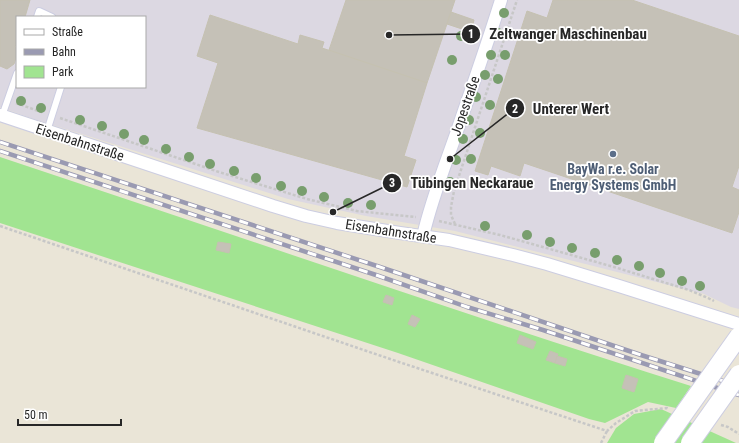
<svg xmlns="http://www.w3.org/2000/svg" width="739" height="443" font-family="'Roboto Condensed',sans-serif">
<rect width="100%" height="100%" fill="#eae5d7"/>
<path fill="#dcd8e2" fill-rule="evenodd" d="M0,0h739v309l-8,-2 -27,-13 -249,-63 -89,-15 -78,-17 -254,-80 -34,-12zM17,17h128v70h-128z"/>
<g fill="#a1e491">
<path d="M0,157c230,76 459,156 691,229l-15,22 -28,-6 -43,21 -16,-4 -191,-66 -398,-130z"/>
<path d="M661,409l75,34h-129l9,-15 18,-14z"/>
</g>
<g fill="#c5c1b7" stroke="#c5c1b1">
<path d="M0,0h30l-5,17h-8v23l-2,7 2,1v6l-3,10 -7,5 -7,-3z"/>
<path d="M346,0h109l-28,83 -98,-33z"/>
<path d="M553,0h79l107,36v130l-7,21 7,3v22l-7,21 -208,-70 -4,13 -29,-10 -3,9 -13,-4 52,-160 20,7z"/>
<path d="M451,12l23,8 -3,12 -24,-8z"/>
<path d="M210,15l88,29 2,-9 24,7 -2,6 105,35 -23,73 12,4 -9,27 -210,-59 21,-65 -21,-7z"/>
<path d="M218,242l13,2 -2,9 -13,-3z"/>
<path d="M386,295l8,3 -2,7 -9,-3z"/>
<path d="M412,315l8,4 -5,8 -7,-3z"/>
<path d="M520,335l16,7 -3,7 -16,-6z"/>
<path d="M550,351l8,3 -3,9 -9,-3z"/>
<path d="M557,356l10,3 -2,7 -10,-3z"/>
<path d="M626,375l12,4 -4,13 -12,-4z"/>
</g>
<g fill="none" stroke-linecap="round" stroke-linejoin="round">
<g stroke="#cccde1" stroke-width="8">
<g id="lane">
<path d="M37,17l2,-6 13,6"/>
<path d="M2,116l15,-43"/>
<path d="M47,131l14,-44"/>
</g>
</g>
<g stroke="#cccde1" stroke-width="14">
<g id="street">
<path d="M0,115l273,91 33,10 31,7 63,10 49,7 64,15 34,9 72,22 120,38"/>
<path d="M423,236c8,-35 21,-68 33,-102 15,-44 31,-89 45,-134"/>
</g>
</g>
<g stroke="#c7c7c7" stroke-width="2.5" stroke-dasharray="3 2" stroke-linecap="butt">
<path d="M16,103l28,10"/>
<path d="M60,118l159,54 88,27 50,12 59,6"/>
<path d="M439,221l61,14 114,32 75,23 19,8 6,3"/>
<path d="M455,224l-4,-9v-8l3,-16 63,-191"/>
<path d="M0,226l396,135 211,70 9,-8 19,-12 32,-3 2,1"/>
<path d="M721,425l7,2 11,7"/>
<path d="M601,443l6,-12"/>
</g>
<use href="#lane" stroke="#fff" stroke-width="6"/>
<use href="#street" stroke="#fff" stroke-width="12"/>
<g stroke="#9a9ab2" stroke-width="4.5">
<g id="rail">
<path d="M0,142l380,125 261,88 98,31"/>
<path d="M0,151l376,124 91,32 76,23 196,65"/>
</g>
</g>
<use href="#rail" stroke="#fff" stroke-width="3" stroke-dasharray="9" stroke-linecap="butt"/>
<g stroke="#cccde1" stroke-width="20" stroke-linecap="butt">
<g id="secondary-bridge">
<path d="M663,443l76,-107"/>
<path d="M690,443l49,-69"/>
</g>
</g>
<use href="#secondary-bridge" stroke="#fff" stroke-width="18"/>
</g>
<g fill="#789e6d">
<circle cx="504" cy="13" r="5"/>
<circle cx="498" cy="33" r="5"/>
<circle cx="461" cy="36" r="5"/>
<circle cx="491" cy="55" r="5"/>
<circle cx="505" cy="55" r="5"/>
<circle cx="452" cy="60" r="5"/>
<circle cx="485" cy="75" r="5"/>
<circle cx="498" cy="79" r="5"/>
<circle cx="476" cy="97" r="5"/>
<circle cx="21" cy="101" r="5"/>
<circle cx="490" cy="105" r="5"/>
<circle cx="41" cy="108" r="5"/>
<circle cx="80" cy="120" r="5"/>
<circle cx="469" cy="120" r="5"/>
<circle cx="102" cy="126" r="5"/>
<circle cx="480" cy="133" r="5"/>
<circle cx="124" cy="134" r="5"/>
<circle cx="463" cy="139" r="5"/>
<circle cx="144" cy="140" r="5"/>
<circle cx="166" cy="149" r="5"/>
<circle cx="189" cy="157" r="5"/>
<circle cx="471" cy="159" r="5"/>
<circle cx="456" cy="160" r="5"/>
<circle cx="210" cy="164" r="5"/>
<circle cx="234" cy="171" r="5"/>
<circle cx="256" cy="178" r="5"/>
<circle cx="450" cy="182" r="5"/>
<circle cx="281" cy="186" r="5"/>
<circle cx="302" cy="191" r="5"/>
<circle cx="324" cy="197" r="5"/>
<circle cx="348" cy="203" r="5"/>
<circle cx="371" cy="205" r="5"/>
<circle cx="485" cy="226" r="5"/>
<circle cx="527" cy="235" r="5"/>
<circle cx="550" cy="242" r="5"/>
<circle cx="572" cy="248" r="5"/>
<circle cx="595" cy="253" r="5"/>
<circle cx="617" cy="260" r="5"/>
<circle cx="639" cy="266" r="5"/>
<circle cx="660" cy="273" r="5"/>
<circle cx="682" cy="281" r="5"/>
<circle cx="700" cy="286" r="5"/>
</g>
<circle fill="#5c6f8a" stroke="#fff" stroke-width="1.5" cx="613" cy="154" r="4"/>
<g text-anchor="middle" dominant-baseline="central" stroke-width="3.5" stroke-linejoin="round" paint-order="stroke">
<g font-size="14" fill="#272727" stroke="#fff">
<text transform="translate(465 106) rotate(-71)">Jopestraße</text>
<text transform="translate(80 142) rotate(18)">Eisenbahnstraße</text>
<text transform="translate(391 231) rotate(9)">Eisenbahnstraße</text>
</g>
<g font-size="14" font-weight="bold" fill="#4e5e75" stroke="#fff">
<text x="613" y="169">BayWa r.e. Solar<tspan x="613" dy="16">Energy Systems GmbH</tspan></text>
</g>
</g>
<path fill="none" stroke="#272727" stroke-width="1.5" d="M389 35L471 34M450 159L515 108M333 212L392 183"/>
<g fill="#272727" stroke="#fff" stroke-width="1.5">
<circle cx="389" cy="35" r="4"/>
<circle cx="450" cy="159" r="4"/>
<circle cx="333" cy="212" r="4"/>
<circle cx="471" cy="34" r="10"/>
<circle cx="515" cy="108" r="10"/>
<circle cx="392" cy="183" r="10"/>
</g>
<g font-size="12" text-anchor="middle" font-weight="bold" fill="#fff">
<text x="471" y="38">1</text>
<text x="515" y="113">2</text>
<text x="392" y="187">3</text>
</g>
<g font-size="15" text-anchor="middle" font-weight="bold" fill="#272727" stroke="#fff" stroke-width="3.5" stroke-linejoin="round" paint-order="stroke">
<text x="568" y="39">Zeltwanger Maschinenbau</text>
<text x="571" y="114">Unterer Wert</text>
<text x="472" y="188">Tübingen Neckaraue</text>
</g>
<rect x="16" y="16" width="130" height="72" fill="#ffffff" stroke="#a9a9a9"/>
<rect x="24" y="29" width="20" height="6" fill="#ffffff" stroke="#a9a9a9"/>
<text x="52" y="36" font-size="12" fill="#272727">Straße</text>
<rect x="24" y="49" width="20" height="6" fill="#9a9ab2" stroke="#a9a9a9"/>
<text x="52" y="56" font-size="12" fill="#272727">Bahn</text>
<rect x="24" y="66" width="20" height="12" fill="#a1e491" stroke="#a9a9a9"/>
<text x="52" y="76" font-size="12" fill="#272727">Park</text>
<path d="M18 419v6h103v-6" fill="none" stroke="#272727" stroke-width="2"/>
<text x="24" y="419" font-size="12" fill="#272727" stroke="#ffffff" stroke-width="3" paint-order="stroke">50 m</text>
</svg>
